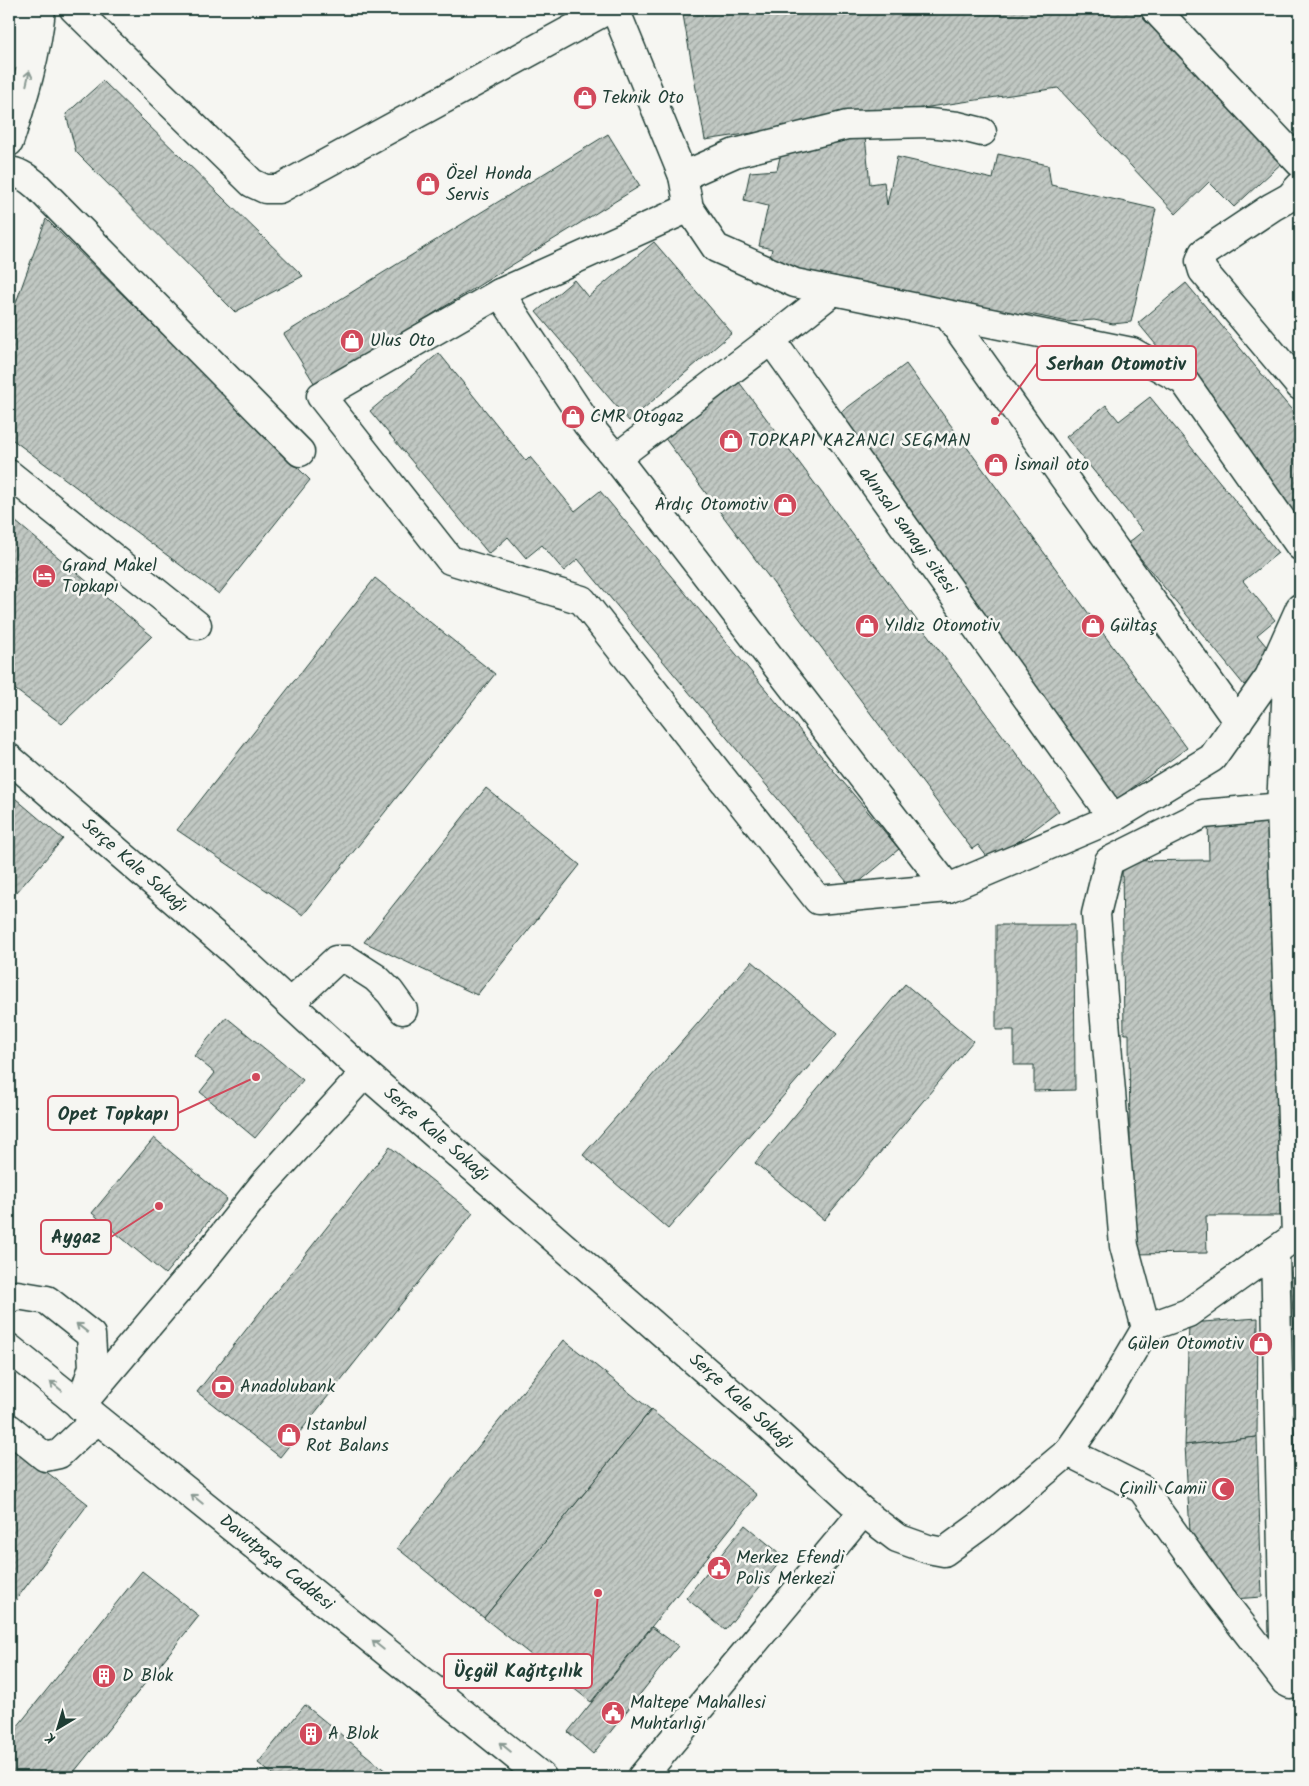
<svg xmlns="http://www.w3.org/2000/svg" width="1309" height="1786" font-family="Kalam,sans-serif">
<defs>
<pattern id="building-hatch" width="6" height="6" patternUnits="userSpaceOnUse" patternTransform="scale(1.25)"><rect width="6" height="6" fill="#c1c8c3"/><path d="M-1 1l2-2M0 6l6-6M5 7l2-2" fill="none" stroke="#9ca49f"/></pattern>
</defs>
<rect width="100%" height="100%" fill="#f6f6f2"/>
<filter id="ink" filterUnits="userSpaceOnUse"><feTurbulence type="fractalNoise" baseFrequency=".02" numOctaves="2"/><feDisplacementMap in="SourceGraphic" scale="10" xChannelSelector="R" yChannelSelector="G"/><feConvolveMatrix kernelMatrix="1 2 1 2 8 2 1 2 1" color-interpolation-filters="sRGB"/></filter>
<g filter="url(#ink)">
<g fill="url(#building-hatch)" stroke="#1f3d34">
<path d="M682,9h469l134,151 -51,47 -25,-25 -33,32 -118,-126 -353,52z"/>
<path d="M103,81l200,195 -68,36 -159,-160 -10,-38z"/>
<path d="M608,134l32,52 -324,200 -32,-52z"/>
<path d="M865,136l5,48 14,-2 3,23 10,-48 96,22 5,-25 50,11 3,20 105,24 -25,113 -18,2 -19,-4 -26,2 -39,-8 -38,3 -223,-50 4,-18 -13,-3 9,-40 -24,-6 6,-28 27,-2 6,-26z"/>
<path d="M46,219l264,261 -91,114 -210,-157v-115z"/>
<path d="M654,242l78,91 -103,88 -93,-109 38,-32 14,17z"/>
<path d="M1186,283l114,137v99l-162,-196z"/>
<path d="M439,353l87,108 4,-4 45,54 25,-20 299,358 -47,39 -274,-329 -14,12 -22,-26 -16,13 -18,-21 -19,17 -119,-143z"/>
<path d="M906,364l281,384 -70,51 -281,-383z"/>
<path d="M739,382l320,429 -68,51 -13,-17 -6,4 -308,-412z"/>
<path d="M1150,397l128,156 -35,28 32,39 -18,15 19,23 -32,27 -116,-142 15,-12 -77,-94 40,-32 13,16z"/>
<path d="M9,516l143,120 -90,88 -53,-39z"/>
<path d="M375,578l120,96 -192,241 -126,-85z"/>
<path d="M486,788l94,77 -103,130 -113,-53z"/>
<path d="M9,793l54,46 -54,62z"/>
<path d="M1208,821h67l5,395h-74l1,37 -76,1 -2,-220h-5l-2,-173 87,-1z"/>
<path d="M996,925h78l1,165 -41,1v-26h-20v-35h-18z"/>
<path d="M752,961l85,73 -169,195 -85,-74z"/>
<path d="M905,984l68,57 -149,179 -69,-57z"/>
<path d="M226,1017l77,63 -48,58 -55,-46 15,-19 -21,-17z"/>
<path d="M154,1138l73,61 -62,75 -73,-61z"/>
<path d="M390,1147l83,66 -193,244 -83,-65z"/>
<path d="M1300,1267v220l-9,-219z"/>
<path d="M1258,1318l-1,119 -72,8 4,-122z"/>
<path d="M564,1340l87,70 -167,208 -87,-70z"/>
<path d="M651,1410l106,85 -166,207 -107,-84z"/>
<path d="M1257,1437l5,160 -29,2 -43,-67 -5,-87z"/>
<path d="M9,1443l79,61 -79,105z"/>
<path d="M745,1525l39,32 -59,73 -39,-32z"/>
<path d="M142,1571l57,45 -129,161h-61v-40z"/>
<path d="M652,1627l26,19 -85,108 -25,-22z"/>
<path d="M305,1705l88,72h-117l-18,-14z"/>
</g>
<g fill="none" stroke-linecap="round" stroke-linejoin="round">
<g stroke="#1f3d34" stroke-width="31">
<g id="minor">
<path d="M74,9l178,174 13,6h14l330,-180"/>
<path d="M615,9l68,167 6,32 27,40 79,35 337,69 52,29 116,165"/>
<path d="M1155,9l145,154"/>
<path d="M9,56l20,-47"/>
<path d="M9,142c14,-43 28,-88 32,-133"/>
<path d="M9,171c10,1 20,8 28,15l263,266"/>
<path d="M683,176l52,-23 112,-28 82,-2 29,3 24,6"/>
<path d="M1300,186l-10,11 -18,10 -69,46 -3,8 3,10 97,115"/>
<path d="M689,208l-189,85 -179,103 129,164 132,40 236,300 130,-12 165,-70 99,-60 57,-81 31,-69"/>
<path d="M500,293l87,131 29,34 155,-118 62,-49"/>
<path d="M948,315l290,407"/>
<path d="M771,340l342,478"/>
<path d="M616,458l332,430"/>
<path d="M9,474l188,151"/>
<path d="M9,758l223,192 133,123 403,352 95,87 34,26 31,11 16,3 37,-27 87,-73 31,-44 47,-80 42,-15 112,-80"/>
<path d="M290,1003l46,-43h12l28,18 14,14 13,18"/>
<path d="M1296,1236l-15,-429 6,-124 13,-17"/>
<path d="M1275,1251l10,430"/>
<path d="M9,1299l8,-4 30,5 44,35 2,32 -10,30"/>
<path d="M1146,1328l-22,-82 -28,-332 13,-53 94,-47 78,-7"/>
<path d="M80,1406l120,-142 63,-79 102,-112"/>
<path d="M9,1428l36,29 14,-3 21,-20 18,-13"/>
<path d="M1068,1452l74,37 74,103 69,89 5,3"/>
<path d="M642,1777l221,-265"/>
</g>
</g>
<g stroke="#1f3d34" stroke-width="31">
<path id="major" d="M9,1348l533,429"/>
</g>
<use href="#minor" stroke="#f6f6f2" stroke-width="28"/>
<use href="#major" stroke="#f6f6f2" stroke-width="28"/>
</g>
<defs><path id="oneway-shaft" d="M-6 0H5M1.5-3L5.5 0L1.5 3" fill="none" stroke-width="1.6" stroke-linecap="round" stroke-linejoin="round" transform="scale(1.25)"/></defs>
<g stroke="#8a9a93">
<use href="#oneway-shaft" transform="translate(28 78) rotate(-77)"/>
<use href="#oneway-shaft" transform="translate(82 1328) rotate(-142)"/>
<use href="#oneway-shaft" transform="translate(56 1386) rotate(-141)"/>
<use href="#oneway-shaft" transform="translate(197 1499) rotate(-141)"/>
<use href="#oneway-shaft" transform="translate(378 1645) rotate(-141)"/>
<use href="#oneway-shaft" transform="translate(505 1747) rotate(-141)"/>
</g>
</g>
<defs>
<g id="shop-disc" transform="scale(1.25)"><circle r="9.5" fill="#d1495b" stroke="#f6f6f2"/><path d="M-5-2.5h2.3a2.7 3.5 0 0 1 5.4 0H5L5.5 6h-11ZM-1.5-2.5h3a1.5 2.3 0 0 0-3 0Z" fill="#fff"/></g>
<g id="hotel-disc" transform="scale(1.25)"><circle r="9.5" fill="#d1495b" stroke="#f6f6f2"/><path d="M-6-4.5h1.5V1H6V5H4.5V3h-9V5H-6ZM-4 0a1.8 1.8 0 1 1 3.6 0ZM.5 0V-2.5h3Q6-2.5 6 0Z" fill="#fff"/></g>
<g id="bank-disc" transform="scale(1.25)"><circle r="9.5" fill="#d1495b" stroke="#f6f6f2"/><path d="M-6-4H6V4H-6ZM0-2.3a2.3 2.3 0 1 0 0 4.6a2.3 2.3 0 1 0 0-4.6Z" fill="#fff"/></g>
<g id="mosque-disc" transform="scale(1.25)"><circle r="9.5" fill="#d1495b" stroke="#f6f6f2"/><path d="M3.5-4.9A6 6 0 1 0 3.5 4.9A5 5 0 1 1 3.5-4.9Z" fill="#fff"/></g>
<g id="civic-disc" transform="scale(1.25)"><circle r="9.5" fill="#d1495b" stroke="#f6f6f2"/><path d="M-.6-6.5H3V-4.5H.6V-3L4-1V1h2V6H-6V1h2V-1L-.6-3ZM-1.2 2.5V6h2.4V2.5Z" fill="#fff"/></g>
<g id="building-disc" transform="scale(1.25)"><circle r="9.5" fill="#d1495b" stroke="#f6f6f2"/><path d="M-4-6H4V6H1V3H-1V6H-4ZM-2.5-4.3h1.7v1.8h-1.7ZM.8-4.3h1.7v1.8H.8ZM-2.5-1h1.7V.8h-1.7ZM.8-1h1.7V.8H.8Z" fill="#fff"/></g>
</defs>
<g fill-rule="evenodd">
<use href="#shop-disc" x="585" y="98"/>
<use href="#shop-disc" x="428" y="184"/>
<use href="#shop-disc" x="352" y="341"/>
<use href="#shop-disc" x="573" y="417"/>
<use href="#shop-disc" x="731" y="441"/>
<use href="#shop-disc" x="996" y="465"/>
<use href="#shop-disc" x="785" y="505"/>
<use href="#hotel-disc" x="44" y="576"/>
<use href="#shop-disc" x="867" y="626"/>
<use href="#shop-disc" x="1093" y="626"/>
<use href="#shop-disc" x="1261" y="1344"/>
<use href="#bank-disc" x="223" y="1387"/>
<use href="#shop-disc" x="289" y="1435"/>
<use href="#mosque-disc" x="1223" y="1489"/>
<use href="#civic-disc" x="719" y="1568"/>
<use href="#building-disc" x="104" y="1676"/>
<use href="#civic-disc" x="613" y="1713"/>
<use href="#building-disc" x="311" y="1734"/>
</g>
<g text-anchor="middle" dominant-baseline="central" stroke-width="5" stroke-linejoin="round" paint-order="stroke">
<g font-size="18" fill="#1f3d34" stroke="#f6f6f2" text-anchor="start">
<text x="602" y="98">Teknik Oto</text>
<text x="446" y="174">Özel Honda<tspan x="446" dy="21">Servis</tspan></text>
<text x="370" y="341">Ulus Oto</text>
<text x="590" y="417">CMR Otogaz</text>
<text x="748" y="441">TOPKAPI KAZANCI SEGMAN</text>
<text x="1014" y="465">İsmail oto</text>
<text x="768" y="505" text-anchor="end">Ardıç Otomotiv</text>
<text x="62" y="566">Grand Makel<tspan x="62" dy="21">Topkapı</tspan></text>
<text x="884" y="626">Yıldız Otomotiv</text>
<text x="1110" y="626">Gültaş</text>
<text x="1244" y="1344" text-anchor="end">Gülen Otomotiv</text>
<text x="240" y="1387">Anadolubank</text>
<text x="306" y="1425">Istanbul<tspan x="306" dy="21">Rot Balans</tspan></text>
<text x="1206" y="1489" text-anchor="end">Çinili Camii</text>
<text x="736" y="1558">Merkez Efendi<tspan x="736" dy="21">Polis Merkezi</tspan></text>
<text x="122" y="1676">D Blok</text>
<text x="630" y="1703">Maltepe Mahallesi<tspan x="630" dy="21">Muhtarlığı</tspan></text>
<text x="328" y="1734">A Blok</text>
</g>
<g font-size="18" fill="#1f3d34" stroke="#f6f6f2">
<text transform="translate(907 531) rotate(54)">akınsal sanayi sitesi</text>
<text transform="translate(134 866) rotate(41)">Serçe Kale Sokağı</text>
<text transform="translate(436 1135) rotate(41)">Serçe Kale Sokağı</text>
<text transform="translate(741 1402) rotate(42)">Serçe Kale Sokağı</text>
<text transform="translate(276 1563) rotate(39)">Davutpaşa Caddesi</text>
</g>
</g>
<path fill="none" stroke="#d1495b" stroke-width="2" d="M995 421L1037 363M256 1077L178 1113M159 1206L111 1237M598 1593L592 1671"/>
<g fill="#d1495b" stroke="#f6f6f2" stroke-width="2">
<circle cx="995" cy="421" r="5"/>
<circle cx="256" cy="1077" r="5"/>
<circle cx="159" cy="1206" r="5"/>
<circle cx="598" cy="1593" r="5"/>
</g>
<g fill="#f6f6f2" stroke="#d1495b" stroke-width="2">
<rect x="1037" y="346" width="159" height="34" rx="5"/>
<rect x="48" y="1096" width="130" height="34" rx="5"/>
<rect x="41" y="1220" width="70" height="34" rx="5"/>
<rect x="444" y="1654" width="148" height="34" rx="5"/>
</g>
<g font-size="19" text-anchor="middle" font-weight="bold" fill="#1f3d34">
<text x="1116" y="370">Serhan Otomotiv</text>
<text x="113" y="1120">Opet Topkapı</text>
<text x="76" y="1243">Aygaz</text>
<text x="518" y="1677">Üçgül Kağıtçılık</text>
</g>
<rect width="1309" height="1786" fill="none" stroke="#f6f6f2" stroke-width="30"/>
<rect x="15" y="15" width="1279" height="1756" fill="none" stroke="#1f3d34" stroke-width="2" filter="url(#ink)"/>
<g transform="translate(58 1728) rotate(218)" stroke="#f6f6f2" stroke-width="4" paint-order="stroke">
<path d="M0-4L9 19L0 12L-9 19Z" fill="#1f3d34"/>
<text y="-8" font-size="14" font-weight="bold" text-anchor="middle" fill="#1f3d34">K</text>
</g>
</svg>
